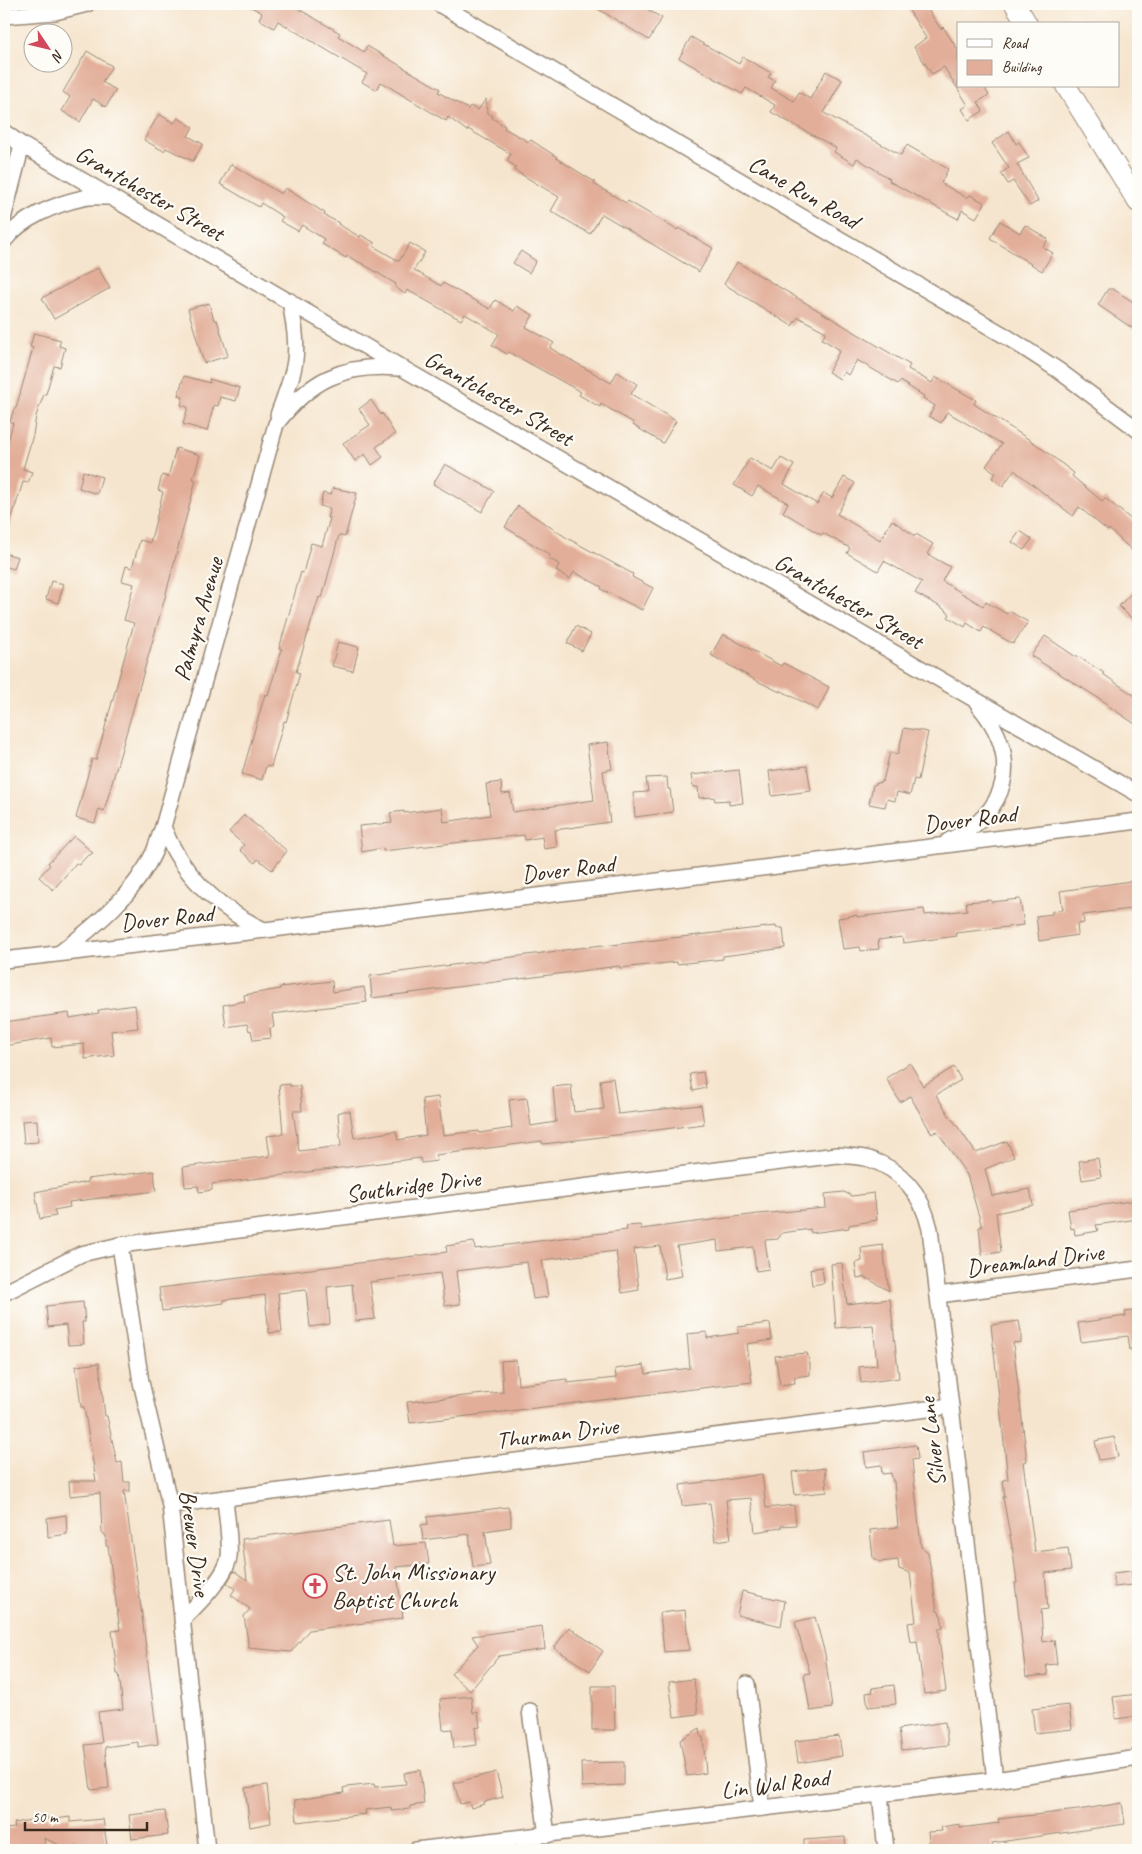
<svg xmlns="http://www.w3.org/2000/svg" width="1142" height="1854" font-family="Caveat,sans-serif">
<rect width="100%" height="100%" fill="#fdfcf7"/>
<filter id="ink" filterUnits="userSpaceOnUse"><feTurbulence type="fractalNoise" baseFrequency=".02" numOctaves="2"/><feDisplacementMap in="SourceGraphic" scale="10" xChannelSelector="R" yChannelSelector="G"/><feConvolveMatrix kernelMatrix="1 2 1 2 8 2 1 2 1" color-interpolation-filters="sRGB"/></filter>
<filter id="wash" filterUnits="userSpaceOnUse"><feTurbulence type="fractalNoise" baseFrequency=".0096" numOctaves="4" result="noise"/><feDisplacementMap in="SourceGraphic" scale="20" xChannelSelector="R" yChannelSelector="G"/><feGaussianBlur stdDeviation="1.12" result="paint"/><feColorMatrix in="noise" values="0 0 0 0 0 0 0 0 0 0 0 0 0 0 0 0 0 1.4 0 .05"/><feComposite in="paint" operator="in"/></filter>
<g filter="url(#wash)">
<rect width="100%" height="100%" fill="#f6e5ce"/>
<g id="blocks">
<g fill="#e2ae99">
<path d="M246,4h44l50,29 -2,3 26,16 3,-6 73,43 -2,3 30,17 2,-3 8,4 8,-11 1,14 6,3 -1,2 13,8 -1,2 25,14 2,-2 12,8 14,9 -1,1 39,24 -1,2 32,19 2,-2 49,29 1,-2 35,20 -14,24 -97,-58 -12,20 -39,-23 8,-14 -45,-27 2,-3 -9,-6 4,-7 -43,-25 -1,2 -19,-14 -2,4 -65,-39 -5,8 -14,-8 5,-8 -89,-53 -4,7 -15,-9 3,-6z"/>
<path d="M590,4h48l24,14 -13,22z"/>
<path d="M905,4h19l17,25 2,-2 15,23v36h25l6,9 -11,7 5,9 -14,9 -7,-11 6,-4 -24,-38 -12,7 -18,-27 12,-9z"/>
<path d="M691,37l48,27 4,-7 28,16 -3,4 7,4 -4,7 23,13 5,-9 11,7 16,-28 16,9 -18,33 77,42 6,-10 41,24 -7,14 26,15 3,-3 15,8 -9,15 -14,-8 -4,9 -69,-38 1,-2 -33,-21 -3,6 -20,-12 2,-4 -65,-36 4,-7 -29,-17 -4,6 -63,-36z"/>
<path d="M87,51l25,15 -10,16 14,8 -10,17 -13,-8 -13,23 -18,-11 8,-14 -7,-5z"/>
<path d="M159,114l15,9 4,-5 15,9 -5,9 15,8 -10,17 -27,-13 -2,3 -4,-2 -16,-9z"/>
<path d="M1009,131l7,13 3,-2 10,16 -12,6 21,37 -8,5 -17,-25 -5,3 -7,-11 8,-5 -17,-25z"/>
<path d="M231,164l50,30 4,-6 40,25 -1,2 15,8 -1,1 22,13 1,-2 14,8 -2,3 26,15 11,-18 15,9 -11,18 27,16 2,-3 47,26 5,-9 19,11 3,-5 16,9 -7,12 28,16 -4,5 61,35 6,-11 20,12 -6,10 45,27 -13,22 -30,-18 1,-2 -33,-19 -1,3 -21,-12 2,-3 -72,-40 -2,2 -15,-9 7,-11 -34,-20 -4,6 -54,-30 -2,4 -10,-7 1,-3 -33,-20 -16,-8 -1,2 -24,-14 2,-5 -22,-14 -4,6 -18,-10 3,-4 -22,-14 -2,4 -39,-23z"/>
<path d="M1000,221l20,12 5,-8 23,14 -5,8 10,6 -11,18 -52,-33z"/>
<path d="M521,251l15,10 -7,12 -16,-10z"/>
<path d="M737,262l173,103 -2,4 24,14 3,-6 41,23 -2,4 62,40 38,29 -2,3 30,25 3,-3 33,27v31l-29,-27 -1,2 -29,-24 -6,9 -59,-46 -11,16 -11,-8 4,-5 -10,-7 16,-22 -55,-32 -6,11 -12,-7 6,-10 -12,-8 1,-2 -24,-15 -2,3 -41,-24 -9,15 -4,-3 -4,7 -12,-7 12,-22 -18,-11 4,-7 -28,-15 -6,9 -68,-42z"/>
<path d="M98,268l12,20 -56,31 -12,-21z"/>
<path d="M1108,289h5l25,16v27l-40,-27z"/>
<path d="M209,303l5,17h3l11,36 -24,7 -16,-54z"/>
<path d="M34,333l27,7 -2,6 6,2 -5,19 -6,-1 -8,28h-2l-8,22 -3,19 -10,34 9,3 -4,11 -5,-1 -16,51h-3v-77l9,-33 -3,-1 4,-14h2l17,-60 -3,-1z"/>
<path d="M184,376l26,7 -1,-4 31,9 -4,13 -16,-4 -2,9 -4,-1 -7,26 -24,-7 5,-17 -7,-2 2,-8 -5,-2z"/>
<path d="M371,400l10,15 1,-2 13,21 -19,13 7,10 -11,8 -7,-11 -10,7 -12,-18 27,-18 -11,-16z"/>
<path d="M176,448l24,7 -7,24 3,1 -32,121 -60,210 -5,-2 -4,14 -19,-5 16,-59 4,1 38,-137 -10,-3 10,-36 -12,-3 4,-15 6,2 8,-28 10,3 13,-51 -5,-2 4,-15 6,2z"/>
<path d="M750,458l23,13 8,-13 13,7 -10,19 33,20 7,-11 8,5 12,-21 11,6 -18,31 43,26 12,-20 23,16 1,-2 17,10 -6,10 23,13 -8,14 41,25 3,-4 21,12 2,-3 19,11 -15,22 -29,-17 -3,5 -14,-9 -2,4 -17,-10 2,-3 -9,-7 -26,-14 7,-11 -38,-21 -6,10 -31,-18 3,-5 -27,-15 -2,2 -38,-23 5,-9 -30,-17 -6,10 -18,-11z"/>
<path d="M445,464l49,27 -12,21 -49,-28z"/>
<path d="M83,471l19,6 -5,17 -18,-6z"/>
<path d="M333,488l24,5 -12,44 -6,-2 -17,63 -3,-1 -23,75 4,1 -14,49 -2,-1 -13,46 -5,-1 -4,14 -20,-6 23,-80 3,1 14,-46h-3l22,-77 2,1 8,-30 11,3 8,-28h-3l3,-9 -10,-3 3,-13 8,2z"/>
<path d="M518,506l49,32 66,36 -1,3 21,11 -11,22 -41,-21 1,-2 -28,-15 -4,7 -14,-8 3,-7 -11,-6 2,-3 -45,-28z"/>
<path d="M1020,531l12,8 -8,11 -12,-8z"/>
<path d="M4,553l14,4 -4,12 -10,-3z"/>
<path d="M51,581l13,3 -6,19 -12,-4z"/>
<path d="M1138,586v39l-19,-19z"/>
<path d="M576,626l15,8 -9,17 -15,-8z"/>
<path d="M723,634l58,32 2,-3 46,24 -11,23 -38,-20v2l-23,-11 -46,-26z"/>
<path d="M1045,636l31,21 1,-1 27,17 -1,1 35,24v28l-31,-21 1,-1 -77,-48z"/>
<path d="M338,642l21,5 -6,24 -21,-5z"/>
<path d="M904,728l24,4 -10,48 -4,-1 -4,16 -13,-3 -2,9 -8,-2 -2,8 -16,-3 4,-19 10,-4 7,-29 8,2z"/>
<path d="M608,742l4,27 -9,2 7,51 -55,8 2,17 -13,2 -2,-12 -17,3 -1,-5 -141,16v-3l-21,4 -3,-26 33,-3 -2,-10 14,-2v2l38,-5 2,14 46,-7 -4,-31 15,-2 1,12 8,-1 3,19 81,-12 -7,-55z"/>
<path d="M807,766l4,25 -39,5 -3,-25z"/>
<path d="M739,770l4,33 -14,2v-5l-14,1 -1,-4 -15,1 -1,-11h-5l-2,-12z"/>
<path d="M667,777l1,12h2l3,23 -38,5 -2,-24 15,-1 -2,-14z"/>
<path d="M244,815l43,36 -15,19 -14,-11 -3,4 -15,-13 4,-5 -15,-13z"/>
<path d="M74,836l19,17 -7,4 -7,8 -3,-2 -23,27 -14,-13 11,-12 -2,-2z"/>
<path d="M1138,880v28l-55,7 1,8 -7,1 1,11 -39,6 -3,-25 16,-2v-3l11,-1 -3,-19z"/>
<path d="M1020,899l4,26 -68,8 1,3 -54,7 -1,-6 -24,3 1,9 -18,2 -1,-4 -17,2 -5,-31 19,-3v2l67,-8 1,6 42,-5 -1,-8 25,-2v2z"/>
<path d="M776,926v2h7l2,20 -62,8v3l-46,5v-2l-57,6 -1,-2 -247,32 -2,-22 232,-31 1,1z"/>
<path d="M332,981l1,11 31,-5 3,15 -95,12 2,13 -4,1 1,10 -18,2 -2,-10 -2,1 -2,-7 -21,3 -3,-22 22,-4 -1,-6 36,-6v-2z"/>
<path d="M135,1005l3,23 -27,3 3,24 -29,4 -1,-15 -32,3 -1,-9 -47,8v-24l65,-9 1,5 29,-5 -1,-3z"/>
<path d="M910,1063l13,23 31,-19 7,13 -25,15 16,25h1l23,33 31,-12 7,16 -29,12 7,27 38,-7 3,16 -37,8 5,39 -19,3 -3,-28h3l-15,-52 -30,-44 -5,3 -22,-38 -10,6 -14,-24z"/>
<path d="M703,1072l3,16 -13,3 -3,-17z"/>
<path d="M613,1078l5,36 83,-9 3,19 -160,20 -2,-1v-2l-106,14 1,6 -16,2 -1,-5 -208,26v6l-13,2 -1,-6 -13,1 -2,-20 87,-11 -3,-20 16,-2 -4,-49 11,-1v2h10l2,25h-9l6,40 42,-5 -3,-33 6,-2h6l4,27 42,-7 2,9 28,-5 -4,-36 16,-2 5,38 36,-4v2l33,-5 -3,-28 18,-2 4,28 25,-4 -3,-35 18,-2 3,27 30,-3 -4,-29z"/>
<path d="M37,1120l1,22 -14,1 -2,-22z"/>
<path d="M1098,1158l3,19 -19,3 -3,-19z"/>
<path d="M154,1171l2,20 -87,11 1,5 -16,3 2,6 -16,3 -5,-27 53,-10 -1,-3z"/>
<path d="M844,1192l8,4 22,-3 3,27 -28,5v3l-38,5 -1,-4 -28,4 -4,6 -13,1 4,29 -13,2 -3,-24 -35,4 -1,-11 -40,6 5,30 -17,3 -5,-33 -26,3 5,41 -17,3 -6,-42 -74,9 6,37 -15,2 -6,-37 -71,9 4,33 -15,2 -5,-33 -70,9 5,37 -19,2 -4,-37 -25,3 3,37 -20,3 -4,-37 -28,3 4,39 -13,1 -4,-38 -41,5v3l-62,8 -3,-23 288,-36 -1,-6 28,-4 1,7 152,-19 -1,-4 14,-1 1,4 117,-15 68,-6 -1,-14z"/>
<path d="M1138,1200v19l-42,6 2,6 -23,4 -1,-7 -3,1 -3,-19z"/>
<path d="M883,1245l2,19 4,27 -24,-14 -8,1 -2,-15 7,-2 -1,-13z"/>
<path d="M842,1263l5,41 43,-5 9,79 -38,5 -2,-16 18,-2 -4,-40 -37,3 -5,-64z"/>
<path d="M822,1267l2,16 -12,2 -2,-16z"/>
<path d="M83,1302l2,20h-3l2,22 -16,1 -2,-20 -18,2 -2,-21z"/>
<path d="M1138,1310v39l-8,1 -2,-14 -47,6 -3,-19 48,-7 -1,-4z"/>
<path d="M1019,1321l2,11v10l-8,1 14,118 -4,1 12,90 33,-4 3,22 -26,3 3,36 -7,1 2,32 11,-2 3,24 -11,1 2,10 -22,2 -11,-94h2l-4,-31 -10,-55h2l-2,-17 5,-1 -17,-154z"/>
<path d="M770,1323l2,17 -25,4 5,38 -342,41 -3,-21 96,-10 -2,-31 15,-1 2,25 49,-6v4l49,-5 -1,-9 29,-4 2,9 44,-6 -3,-34 20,-2v6l32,-5 -1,-6z"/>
<path d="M807,1353l3,11v11l-16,2 1,6 -15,2 -5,-29z"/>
<path d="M99,1363l6,53h2l10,47 5,-1 2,20h6v9h-6l17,117 17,136 -20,3v-5l-33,5 4,41 -18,2 -6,-45 17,-2 -4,-31 25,-3 -4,-35h-2l-5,-43 8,-1 -12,-84h-2v-10l-4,-4 -2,-39 -30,3 -1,-15h27l-12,-74h-3l-5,-41z"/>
<path d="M1114,1437l4,20 -19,3 -4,-19z"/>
<path d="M916,1445l2,14 -6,1 9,87 7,5 9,59 2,1 1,3h1l2,12 -4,1v10l7,53 -22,3 -7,-53 -6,1 -3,-19 8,-1 -6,-49 -11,-4 -1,-9 -18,2 -7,-4 -3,-28 28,-3 -4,-46 -1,1 -2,-9 -9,1 -1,-9 -15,2 -2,-15z"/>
<path d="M825,1468l2,24 -32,3 -3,-23z"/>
<path d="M762,1474l4,34 28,-3 2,20 -15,1v2l-26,4 -4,-34 -25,2 5,39 -16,2 -5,-38 -28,3 -2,-21 32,-4v1z"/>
<path d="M508,1507l3,9v11l-26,4 5,34 -17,2 -4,-33 -46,6 -2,-15 7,-1 -1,-7z"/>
<path d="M66,1515l1,19 -19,3 -1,-19z"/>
<path d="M389,1520l4,26 33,-3 3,21 -33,3 7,51 -94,12 -18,22 -42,-4 -5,-32 6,-7 -19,-14 4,-6 -8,-6 7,-12 13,9 -5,-41z"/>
<path d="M1131,1571l2,14 -19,2 -1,-14z"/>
<path d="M742,1591l43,10 -4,25 -44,-11z"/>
<path d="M685,1610l4,40 -25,2 -4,-39z"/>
<path d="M815,1617l10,37 7,54 -22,3 -6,-37 6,-1 -15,-51z"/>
<path d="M542,1626l3,23 -46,7 -29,35 -19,-17 27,-29 -6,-9z"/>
<path d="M569,1627l34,24 -13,20 -36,-23z"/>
<path d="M694,1679l4,35 -24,3 -5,-35z"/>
<path d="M894,1685l2,19 -28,3 -2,-14 7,-1 -1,-4z"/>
<path d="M592,1686h22l1,44h-23z"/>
<path d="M1138,1694v22l-22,3 -3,-22z"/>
<path d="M471,1696l2,17 5,-1 2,15 -5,1 2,17 -23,3 -2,-19 -9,1 -3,-31z"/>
<path d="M1069,1705l3,24 -37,4 -3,-24z"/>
<path d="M945,1722l3,23 -46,5 -3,-21z"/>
<path d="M700,1728l1,9h2l3,36 -19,3 -7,-36z"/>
<path d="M839,1736l3,20 -44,7 -3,-22z"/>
<path d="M624,1762v23l-42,2 -1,-24z"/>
<path d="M420,1770l4,34 -14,2v3l-19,2v-4l-26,3 1,4 -69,8 -2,-22 49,-7 -1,-5 4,-1 27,-3 1,3 31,-3 -2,-11z"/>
<path d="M496,1772l7,25 -19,5v2l-13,4 -2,-6 -9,2 -6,-21z"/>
<path d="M267,1785l4,38 -21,4 -5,-39z"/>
<path d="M1122,1803l3,21 -133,19 1,7h-63l-2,-18 14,-1 -1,-4 19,-3v4l39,-5 -1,-4 80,-9z"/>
<path d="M165,1811l3,24 -36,4 -3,-24z"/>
<path d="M48,1817v3l22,-3v5l33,-3 4,26 -25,3 -3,-2 -13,2 -22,-10 2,12h-42v-21l11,-1 -1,-5z"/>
<path d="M845,1837l1,13h-42v-10z"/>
</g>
</g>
</g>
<g filter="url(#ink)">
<use href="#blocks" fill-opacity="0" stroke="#988876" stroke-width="1"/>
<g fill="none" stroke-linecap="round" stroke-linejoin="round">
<g stroke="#988876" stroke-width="18">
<g id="minor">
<path d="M439,4l568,333 51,33 80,60"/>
<path d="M4,16l51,-4 32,-8"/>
<path d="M4,132l18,13 380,223 736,426"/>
<path d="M4,215l18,-70"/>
<path d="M4,241c17,-23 52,-37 79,-43 8,-2 19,-1 28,-1"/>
<path d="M278,415c5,-14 11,-29 15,-44 6,-23 1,-47 -3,-70"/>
<path d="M948,841c62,-28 74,-84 31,-135"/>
<path d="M264,930c-47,-22 -82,-55 -101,-103l113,-403c33,-43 67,-61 122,-56"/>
<path d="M60,953c35,-27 75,-59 94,-101 3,-8 6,-17 9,-25"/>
<path d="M4,960l261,-30 873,-109"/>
<path d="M120,1245l21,137 29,123 37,345"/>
<path d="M4,1293l77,-39 39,-9 717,-90c10,1 22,1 32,4 34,11 53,35 61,70l65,551"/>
<path d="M938,1295l200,-26"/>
<path d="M170,1505l781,-99"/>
<path d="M182,1620c14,-14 44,-43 47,-63 2,-13 -3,-44 -4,-59"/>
<path d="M747,1684l15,124"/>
<path d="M530,1711l17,124"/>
<path d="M880,1794l6,56"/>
<path d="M416,1850l579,-70 143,-22"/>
</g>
</g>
<g stroke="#988876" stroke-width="22">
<g id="major">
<path d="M1015,4l12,20"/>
<path d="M1066,86l72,116"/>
</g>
</g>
<use href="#minor" stroke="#fff" stroke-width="15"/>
<use href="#major" stroke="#fff" stroke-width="20"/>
</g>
</g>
<defs>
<g id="church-ring" transform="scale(1.25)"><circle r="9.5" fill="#fdfcf7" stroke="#d1495b" stroke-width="1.5"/><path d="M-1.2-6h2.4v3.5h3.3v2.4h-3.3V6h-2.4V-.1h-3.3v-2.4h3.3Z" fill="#d1495b"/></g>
</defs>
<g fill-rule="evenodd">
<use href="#church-ring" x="315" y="1586"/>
</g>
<g text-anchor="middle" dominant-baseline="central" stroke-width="4.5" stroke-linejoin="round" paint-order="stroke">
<g font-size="24" fill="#3b2a1e" stroke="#fdfcf7">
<text transform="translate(804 192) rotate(30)">Cane Run Road</text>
<text transform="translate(150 193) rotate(30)">Grantchester Street</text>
<text transform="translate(499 398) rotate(30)">Grantchester Street</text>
<text transform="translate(849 601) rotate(30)">Grantchester Street</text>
<text transform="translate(198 619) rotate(-74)">Palmyra Avenue</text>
<text transform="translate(970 819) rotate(-7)">Dover Road</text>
<text transform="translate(568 869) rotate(-7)">Dover Road</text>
<text transform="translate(167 918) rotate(-6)">Dover Road</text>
<text transform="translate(413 1186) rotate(-7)">Southridge Drive</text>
<text transform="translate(1035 1260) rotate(-7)">Dreamland Drive</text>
<text transform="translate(557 1433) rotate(-7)">Thurman Drive</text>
<text transform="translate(932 1442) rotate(-97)">Silver Lane</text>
<text transform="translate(195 1543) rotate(82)">Brewer Drive</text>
<text transform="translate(775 1784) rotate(-7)">Lin Wal Road</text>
</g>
<g font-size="24" fill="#3b2a1e" stroke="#fdfcf7" text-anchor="start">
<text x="332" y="1572">St. John Missionary<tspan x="332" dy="28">Baptist Church</tspan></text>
</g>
</g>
<rect width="1142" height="1854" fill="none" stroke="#fdfcf7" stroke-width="20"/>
<rect x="957" y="22" width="162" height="65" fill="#fdfcf7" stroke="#afa8a0"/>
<rect x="967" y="39" width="25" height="8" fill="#ffffff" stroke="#afa8a0"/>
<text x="1002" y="48" font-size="15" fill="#3b2a1e">Road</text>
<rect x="967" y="60" width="25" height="15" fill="#e2ae99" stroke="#afa8a0"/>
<text x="1002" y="72" font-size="15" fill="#3b2a1e">Building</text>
<g transform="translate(48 48) rotate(125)"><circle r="24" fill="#fdfcf7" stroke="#afa8a0"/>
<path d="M0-4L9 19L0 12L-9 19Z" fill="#d1495b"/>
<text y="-8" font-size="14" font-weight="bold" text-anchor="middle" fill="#3b2a1e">N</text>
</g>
<path d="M25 1822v8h122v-8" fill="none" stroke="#3b2a1e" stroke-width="2.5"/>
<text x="32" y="1822" font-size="15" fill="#3b2a1e" stroke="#fdfcf7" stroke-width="4" paint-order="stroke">50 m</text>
</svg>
